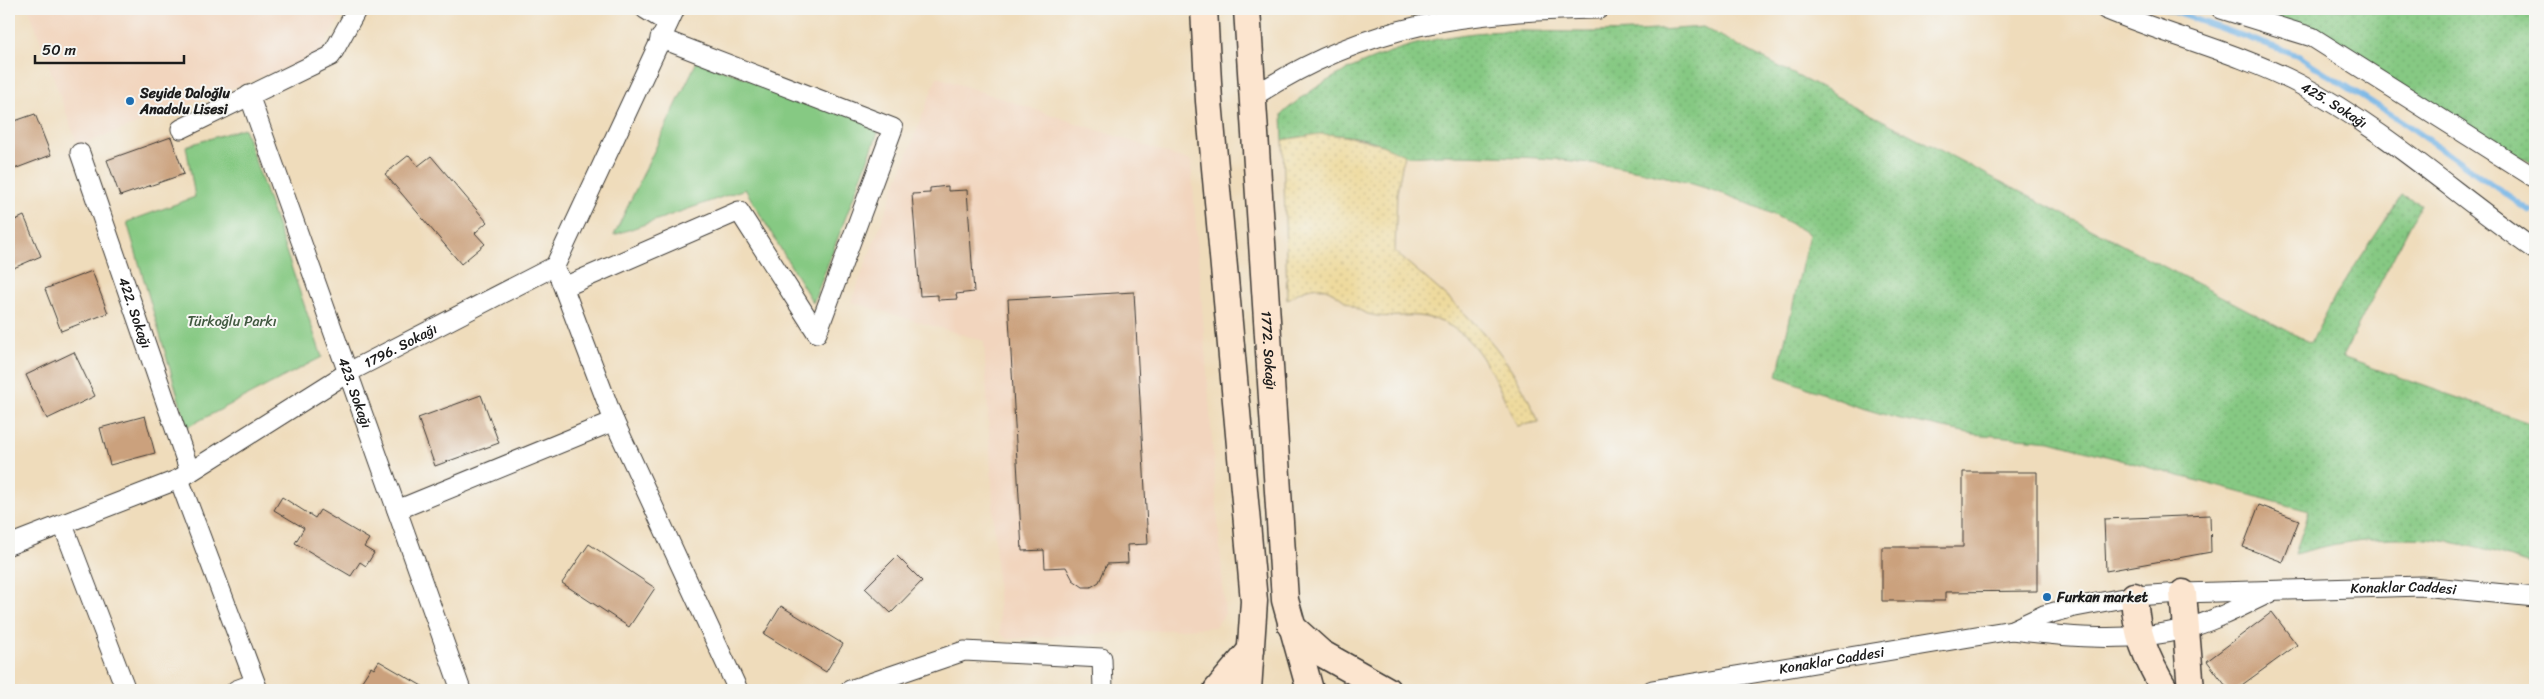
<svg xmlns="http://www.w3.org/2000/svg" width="2544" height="699" font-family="Sriracha,sans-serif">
<defs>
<pattern id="grass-dots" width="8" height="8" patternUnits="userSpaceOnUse" patternTransform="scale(1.25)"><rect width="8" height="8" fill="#86c983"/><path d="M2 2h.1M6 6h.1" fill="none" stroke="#73ac71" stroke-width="1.8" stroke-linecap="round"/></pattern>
<pattern id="sand-dots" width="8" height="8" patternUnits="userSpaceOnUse" patternTransform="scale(1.25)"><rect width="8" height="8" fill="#eeda9e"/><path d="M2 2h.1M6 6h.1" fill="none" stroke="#ccba88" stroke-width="1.8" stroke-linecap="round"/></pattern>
</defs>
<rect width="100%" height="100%" fill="#f6f6f2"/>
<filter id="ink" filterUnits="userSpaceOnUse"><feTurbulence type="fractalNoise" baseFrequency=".02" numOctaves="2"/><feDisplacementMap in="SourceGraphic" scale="10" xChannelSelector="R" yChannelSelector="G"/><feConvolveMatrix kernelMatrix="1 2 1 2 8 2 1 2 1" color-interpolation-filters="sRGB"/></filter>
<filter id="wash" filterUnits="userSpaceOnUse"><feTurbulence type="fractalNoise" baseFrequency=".0096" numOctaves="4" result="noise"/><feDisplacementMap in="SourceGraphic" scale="20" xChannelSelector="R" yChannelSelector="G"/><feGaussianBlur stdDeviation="1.12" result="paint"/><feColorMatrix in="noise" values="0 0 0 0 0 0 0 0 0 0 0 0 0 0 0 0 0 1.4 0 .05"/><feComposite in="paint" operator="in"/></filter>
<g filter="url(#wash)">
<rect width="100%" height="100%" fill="#efdcbb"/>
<g fill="#f2d5be">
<path d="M29,9h316l-27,47 -240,90z"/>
<path d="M937,77l254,84 34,453 -10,13 -208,12 -7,-6 -16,-292 -133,-39z"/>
</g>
<g fill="url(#grass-dots)" stroke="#517250">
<path d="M2230,9h305v156l-211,-124z"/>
<path d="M1703,27l608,316 24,-47 67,-101 19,9 -79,153 193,68v140c-23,-6 -46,-15 -70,-20 -57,-13 -113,-7 -170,9l14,-43 -258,-70 -78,-7 -77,-16 -41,-12 -78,-30 32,-142c-86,-52 -192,-73 -291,-77 -25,-1 -51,-2 -76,-2 -11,0 -27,3 -38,0 -10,-2 -20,-10 -31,-14 -30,-9 -60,-7 -90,-1l-1,-26c50,-46 126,-74 193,-81 37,-4 74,-1 111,-1 39,0 78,-2 117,-5z"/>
</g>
<path fill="url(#sand-dots)" stroke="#857b5d" d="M1319,134c32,1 58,7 85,21l-7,38 -2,59c65,56 109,88 144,170l-22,4c-20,-42 -39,-100 -92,-109 -19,-4 -37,3 -57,-3 -33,-12 -40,-44 -81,-14l-4,-160z"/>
<g fill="#86c983" stroke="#517250">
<path d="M697,61l184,64 -68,178 -68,-114 -131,46z"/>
<path d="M244,128l78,229 -135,70 -60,-205 68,-25 -9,-51z"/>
</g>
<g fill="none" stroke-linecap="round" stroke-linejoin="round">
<path stroke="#71b2e5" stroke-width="6" d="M2166,9l131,46 109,69 124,87"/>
</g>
<g id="blocks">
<g fill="#cba17d">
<path d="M35,114l16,41 -42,16v-48z"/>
<path d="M171,137l13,37 -64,22 -13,-36z"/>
<path d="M409,155l9,11 13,-10 56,66 -12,11 10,11 -24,20 -76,-90z"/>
<path d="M948,186v5l19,-1 7,102 -18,2 1,5 -19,1v-5l-18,1 -8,-102 18,-1v-5z"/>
<path d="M24,216l17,40 -32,14v-47z"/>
<path d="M92,271l16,42 -47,18 -16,-42z"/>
<path d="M1134,292l14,252 -21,1 1,18 -21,1 -8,18 -8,5h-8l-10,-7 -7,-13 -21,1 -1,-18 -22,1 -14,-252z"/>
<path d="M74,352l21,44 -48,23 -21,-44z"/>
<path d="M481,395l18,48 -64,23 -17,-48z"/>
<path d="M145,416l10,37 -45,12 -10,-37z"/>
<path d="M1963,472h74v119l-92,1v9h-63v-54h81z"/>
<path d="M282,497l33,21 5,-8 49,29 -5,8 10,6 -8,13 -6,-4 -9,14 -56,-33 9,-15 -30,-18z"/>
<path d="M2259,505l40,15 -16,42 -40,-15z"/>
<path d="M2210,515l1,37 -105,19 -2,-52z"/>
<path d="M589,544l66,44 -26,39 -67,-44z"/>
<path d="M897,556l25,25 -31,32 -26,-25z"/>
<path d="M781,606l62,38 -17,28 -62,-38z"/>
<path d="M2272,612l25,33 -62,45h-6l-22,-29z"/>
<path d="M379,661l50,29h-73l15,-23 3,2z"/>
</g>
</g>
</g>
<g filter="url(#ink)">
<use href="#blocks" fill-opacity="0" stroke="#3c3934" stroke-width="1"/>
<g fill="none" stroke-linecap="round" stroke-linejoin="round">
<g stroke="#3c3934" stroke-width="21">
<g id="street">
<path d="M645,9l23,14"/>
<path id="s1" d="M2105,9c64,27 132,43 194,75 86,45 157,111 236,166"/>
<path d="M2221,9l91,28 223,141"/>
<path id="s2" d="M249,95l212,595"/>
<path d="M1253,97c112,-74 215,-86 346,-88"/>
<path d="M181,129l150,-73 26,-47"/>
<path id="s3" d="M80,153l110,319"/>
<path d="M559,276l55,145 124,269"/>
<path d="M564,287l175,-76 78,122 76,-205 -233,-90"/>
<path d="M179,479l79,211"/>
<path d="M397,510l217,-89"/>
<path d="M63,525l63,165"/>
<path id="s4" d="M9,545l170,-66 168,-106 208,-107 120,-257"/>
<path d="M2012,630c55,7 118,13 172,-1 29,-7 58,-23 85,-36"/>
<path d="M236,690l19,-7"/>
<path d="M850,690l114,-39 138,7 1,32"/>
<path id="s5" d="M1652,690l360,-60 32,-15 26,-7 64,-12 49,-3 239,-7 113,11"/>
</g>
</g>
<g stroke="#3c3934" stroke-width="29">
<g id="secondary">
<path d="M1204,9l5,92 45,500 -6,89"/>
<path id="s6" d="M1247,9l38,591 25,90"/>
<path d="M2183,593l8,97"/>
<path d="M2134,596c2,38 12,62 31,94"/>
<path d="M1291,626l30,27 66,37"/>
<path d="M1217,690l34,-40"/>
</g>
</g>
<use href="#street" stroke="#fff" stroke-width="19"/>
<use href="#secondary" stroke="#fce5cf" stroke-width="26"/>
</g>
</g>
<g fill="#1f6fb2" stroke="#f6f6f2" stroke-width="2">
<circle cx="130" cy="101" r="5"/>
<circle cx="2047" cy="597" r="5"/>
</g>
<g text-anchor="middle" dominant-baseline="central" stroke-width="4" stroke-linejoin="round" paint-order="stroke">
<g font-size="14" font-weight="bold" fill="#1c1c1c" stroke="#f6f6f2" text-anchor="start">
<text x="140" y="93">Seyide Daloğlu<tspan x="140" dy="16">Anadolu Lisesi</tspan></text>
<text x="2057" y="597">Furkan market</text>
</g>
<g font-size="14" fill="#1c1c1c" stroke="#f6f6f2">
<text stroke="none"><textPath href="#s1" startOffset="249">425. Sokağı</textPath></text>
<text stroke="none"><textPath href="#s3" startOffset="169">422. Sokağı</textPath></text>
<text stroke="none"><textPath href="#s4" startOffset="441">1796. Sokağı</textPath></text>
<text stroke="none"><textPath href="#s6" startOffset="342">1772. Sokağı</textPath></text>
<text stroke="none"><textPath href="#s2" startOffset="316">423. Sokağı</textPath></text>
<text stroke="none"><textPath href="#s5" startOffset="762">Konaklar Caddesi</textPath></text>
<text stroke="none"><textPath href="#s5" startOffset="182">Konaklar Caddesi</textPath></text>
</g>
<g font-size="14" fill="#415940" stroke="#f6f6f2">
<text x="232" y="321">Türkoğlu Parkı</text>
</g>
</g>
<rect width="2544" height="699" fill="none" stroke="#f6f6f2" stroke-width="30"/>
<path d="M35 55v8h149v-8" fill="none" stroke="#1c1c1c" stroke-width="2.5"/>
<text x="42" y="55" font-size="15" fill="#1c1c1c" stroke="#f6f6f2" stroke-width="4" paint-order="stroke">50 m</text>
</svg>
